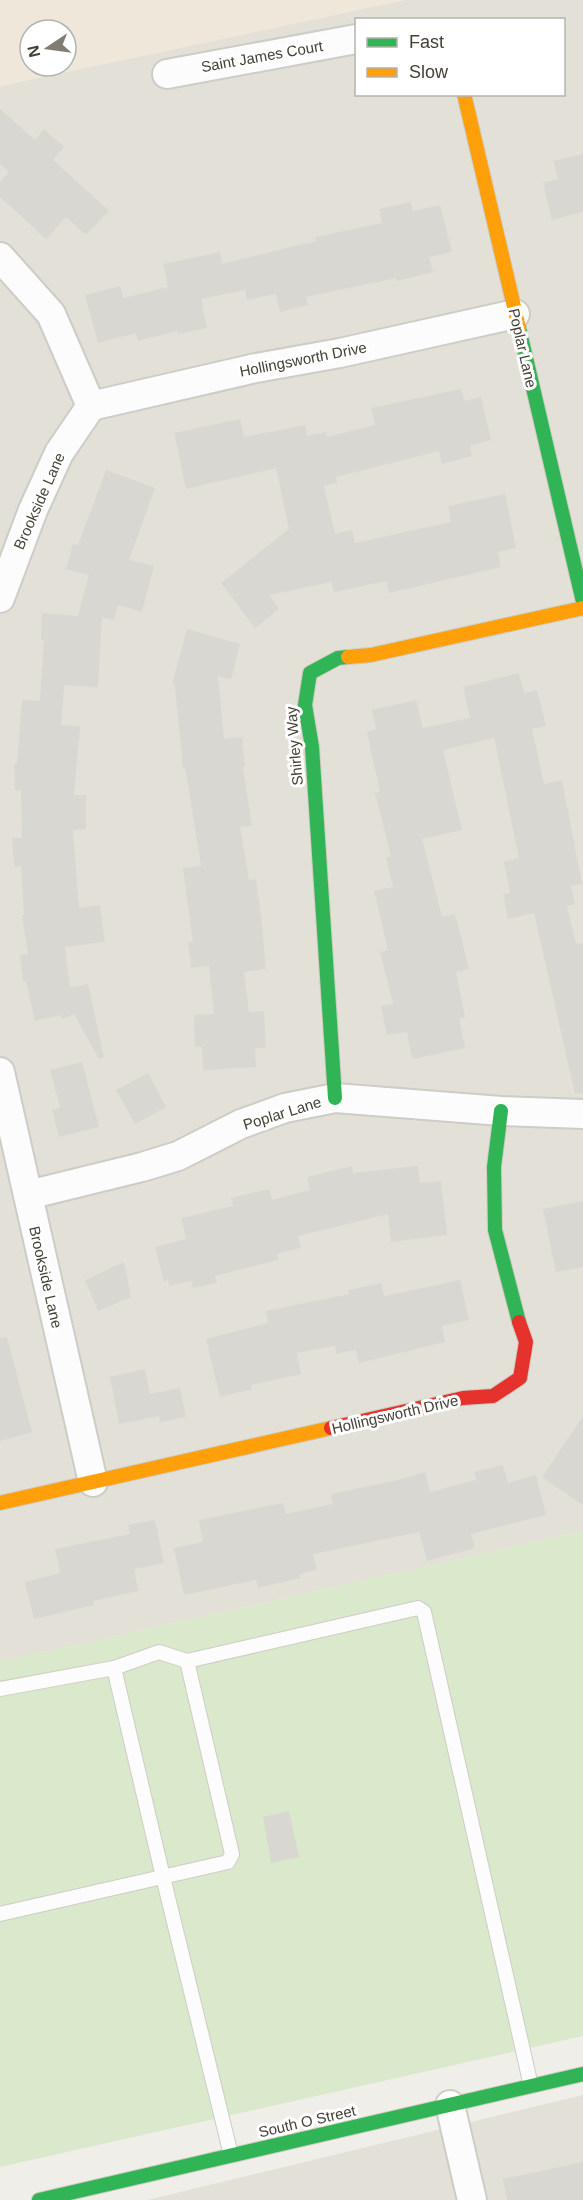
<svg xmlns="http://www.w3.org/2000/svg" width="583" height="2200" font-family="Arial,sans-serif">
<rect width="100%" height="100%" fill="#efeee9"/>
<g fill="#e3e0d7" fill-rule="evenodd">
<path d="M405,0h178v1531l-583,131v-1576zM356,20h208v74h-208z"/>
<path d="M583,2095v105h-436z"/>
</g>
<path fill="#eee7da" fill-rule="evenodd" d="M0,0h405l-405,86zM30,30h36v36h-36z"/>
<path fill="#dae8cb" d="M583,1531v505l-583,131v-505z"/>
<g fill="#d9d7d2">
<path d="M0,109l35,31 9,-11 20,18 -11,13 56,51 -23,24 -20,-18 -20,22 -46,-42v-15l9,-10 -9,-8z"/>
<path d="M583,154v58l-31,8 -9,-37 15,-4 -5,-18z"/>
<path d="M410,202l3,9 27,-6 12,47 -23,5 4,15 -36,9 -1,-3 -90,19 2,8 -28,7 -4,-18 -29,6 -2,-10 -44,9 6,29 -29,6 -1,-3 -39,10 -2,-8 -38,10 -13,-48 35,-9 3,12 45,-11 -5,-23 57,-12 2,12 94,-23 -1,-4 67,-14 -3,-14z"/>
<path d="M461,389l3,12 17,-4 10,43 -21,6 2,10 -30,8 -3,-13 -103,26 1,6 -13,3 11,48 17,-4 3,13 96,-21 -3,-16 57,-12 11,54 -18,4 3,15 -112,26 -2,-12 -53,11 -3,-10 -62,13 10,14 -24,19 -34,-45 68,-54 -13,-61 -90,21 -12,-56 66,-14 4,18 61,-12 2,11 19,-4 1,5 48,-12 -4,-17z"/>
<path d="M106,470l49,18 -26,72 25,6 -12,46 -24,-7 -4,15 -12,-3 -4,70 -34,-2 -3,40 19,1 -6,69h12v34l-13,1 6,78 21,-3 5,37 -40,5 5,41 18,-4 16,73 -5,2 -25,-45 -12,5 -1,-4 -26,6 -9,-40h-3l-3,-26 8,-1 -6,-39h2l-3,-49 -7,1 -2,-29h10l-1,-48 -6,1 -1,-27h3l5,-64 18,1 4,-61h-3l1,-27 36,3 11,-41 -23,-6 7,-25 5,1z"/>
<path d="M187,629l53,15 -9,36 -13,-4 6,63 18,-2 3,30 -2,1 9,58 -12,1 9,53 7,-1 5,37 5,53 -22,3 5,40 15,-1 2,37h-11l1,19 -53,3 -1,-23h-7l-1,-32 20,-1 -5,-48 -18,2 -3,-26h5l-10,-74 18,-2 -13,-82 -3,-16h-2l-8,-83 -3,-1z"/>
<path d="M519,673l5,20 13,-3 9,36 -14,3 12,55 18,-4 20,104 -11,2 4,18 -8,2 9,38 7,-1v150l-8,1 -41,-181 -26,6 -5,-25 7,-1 -6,-31 15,-4 -25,-120 -51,12 19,80 -40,9 20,78 13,-3 14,55 -13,3 9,45 -6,1 6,30 -53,11 -5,-27 -20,3 -6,-29 12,-2 -13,-52 8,-2 -14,-59 19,-4 -7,-29 5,-2 -16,-63 5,-1 -13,-60 9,-3 -4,-19 44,-10 7,28 47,-10 -7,-31z"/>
<path d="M82,1062l17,65 -40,10 -7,-27 8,-3 -10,-37z"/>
<path d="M148,1073l18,34 -31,17 -19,-34z"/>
<path d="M352,1166l1,7 65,-7 2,17 21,-2 6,54 -56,7 -3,-28 -90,22 3,12 -24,6 1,6 -63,16 2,7 -24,5 -2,-7 -22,5 -1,-6 -4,2 -9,-35 31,-8 -5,-21 52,-12 -2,-8 38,-9 3,11 38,-10 -3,-13z"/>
<path d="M583,1201v66l-27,5 -13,-63z"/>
<path d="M124,1262l7,35 -33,14 -13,-31z"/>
<path d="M460,1280l9,40 -27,6 3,16 -86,21 -3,-13 -20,4 -1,-8 -38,7 4,21 -50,11 1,4 -32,8 -14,-58 62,-16 -2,-12 83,-17 -1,-4 33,-7 3,13z"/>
<path d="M7,1337l25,95 -32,9v-103z"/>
<path d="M145,1369l5,25 30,-6 6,29 -26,5 -1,-6 -40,8 -9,-47z"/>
<path d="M583,1416v89l-41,-28z"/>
<path d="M503,1465l5,18 28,-8 10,40 -75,19 4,14 -48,13 -8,-29 -106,22 4,16 -18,4 1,4 -42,10 -2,-8 -72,15 -10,-47 29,-6 -4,-22 84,-17 3,11 47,-10 -2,-10 67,-14 27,-8 5,20 46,-12 -2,-8z"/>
<path d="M155,1520l9,43 -30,6 4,22 -45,10 1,4 -60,14 -9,-37 35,-9 -5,-24 75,-15 -2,-9z"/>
<path d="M289,1811l10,46 -28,6 -8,-46z"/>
<path d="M583,2162v38h-76l-4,-21z"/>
</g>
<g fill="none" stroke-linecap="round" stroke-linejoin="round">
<g stroke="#cdccc7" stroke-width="16">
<g id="lane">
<path d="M114,1668l49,209 68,278"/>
<path d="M0,1689l114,-21 45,-16 28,9 231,-53 6,4 107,474"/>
<path d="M0,1914l228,-52 4,-8 -45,-193"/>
</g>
</g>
<g stroke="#cdccc7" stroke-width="32">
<g id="street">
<path d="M167,74l189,-35"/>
<path d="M0,257l51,57 40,92 -32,47 -26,57 -33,88"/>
<path d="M91,406l165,-38 84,-15 175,-39"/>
<path d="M0,1072l93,410"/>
<path d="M28,1195l114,-28 36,-11 63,-32 44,-16 50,-10 166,13 82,3"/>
<path d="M450,2105l22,95"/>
</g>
</g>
<g stroke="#cecbc1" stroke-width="16">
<g id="fast">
<path d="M519,328l64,274"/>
<path d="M335,1098l-23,-351 -7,-42 5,-32 28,-15 10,-1"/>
<path d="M501,1111l-7,56 1,63 24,92"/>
<path d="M39,2200l544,-126"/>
</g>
</g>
<g stroke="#cecbc1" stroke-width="16">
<g id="slow">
<path d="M464,94l55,234"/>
<path d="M348,657l23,-2 212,-47"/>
<path d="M0,1503l331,-75"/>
</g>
</g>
<g stroke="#cecbc1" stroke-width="16">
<path id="jam" d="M331,1428l132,-30 30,-2 27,-18 6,-36 -7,-20"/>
</g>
<use href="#lane" stroke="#fdfcfc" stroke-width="14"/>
<use href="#street" stroke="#fdfcfc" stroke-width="28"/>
<use href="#fast" stroke="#30b455" stroke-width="14"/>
<use href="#slow" stroke="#ff9f0a" stroke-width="14"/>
<use href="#jam" stroke="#e5322d" stroke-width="14"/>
</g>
<g text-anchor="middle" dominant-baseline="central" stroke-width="6" stroke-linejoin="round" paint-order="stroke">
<g font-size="15" fill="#444036" stroke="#fff">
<text transform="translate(262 56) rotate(-10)">Saint James Court</text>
<text transform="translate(523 348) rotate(77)">Poplar Lane</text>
<text transform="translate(303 359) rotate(-11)">Hollingsworth Drive</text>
<text transform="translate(39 501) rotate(-66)">Brookside Lane</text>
<text transform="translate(294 746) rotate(-95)">Shirley Way</text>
<text transform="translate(282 1113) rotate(-17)">Poplar Lane</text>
<text transform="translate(46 1277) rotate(77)">Brookside Lane</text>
<text transform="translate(395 1414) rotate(-13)">Hollingsworth Drive</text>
<text transform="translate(307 2121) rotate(-13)">South O Street</text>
</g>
</g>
<rect x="355" y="18" width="210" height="78" fill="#ffffff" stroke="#b4b3af" stroke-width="1.5"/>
<rect x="367" y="38" width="30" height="9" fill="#30b455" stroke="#b4b3af" stroke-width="1.5"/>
<text x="409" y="48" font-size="18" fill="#444036">Fast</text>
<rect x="367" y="68" width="30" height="9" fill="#ff9f0a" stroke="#b4b3af" stroke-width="1.5"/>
<text x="409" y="78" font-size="18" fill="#444036">Slow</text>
<g transform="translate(48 48) rotate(257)"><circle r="28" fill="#ffffff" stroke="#b4b3af" stroke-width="1.5"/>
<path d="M0-4.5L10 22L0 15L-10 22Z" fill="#807d75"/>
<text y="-9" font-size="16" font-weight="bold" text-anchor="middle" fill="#444036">N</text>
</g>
</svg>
